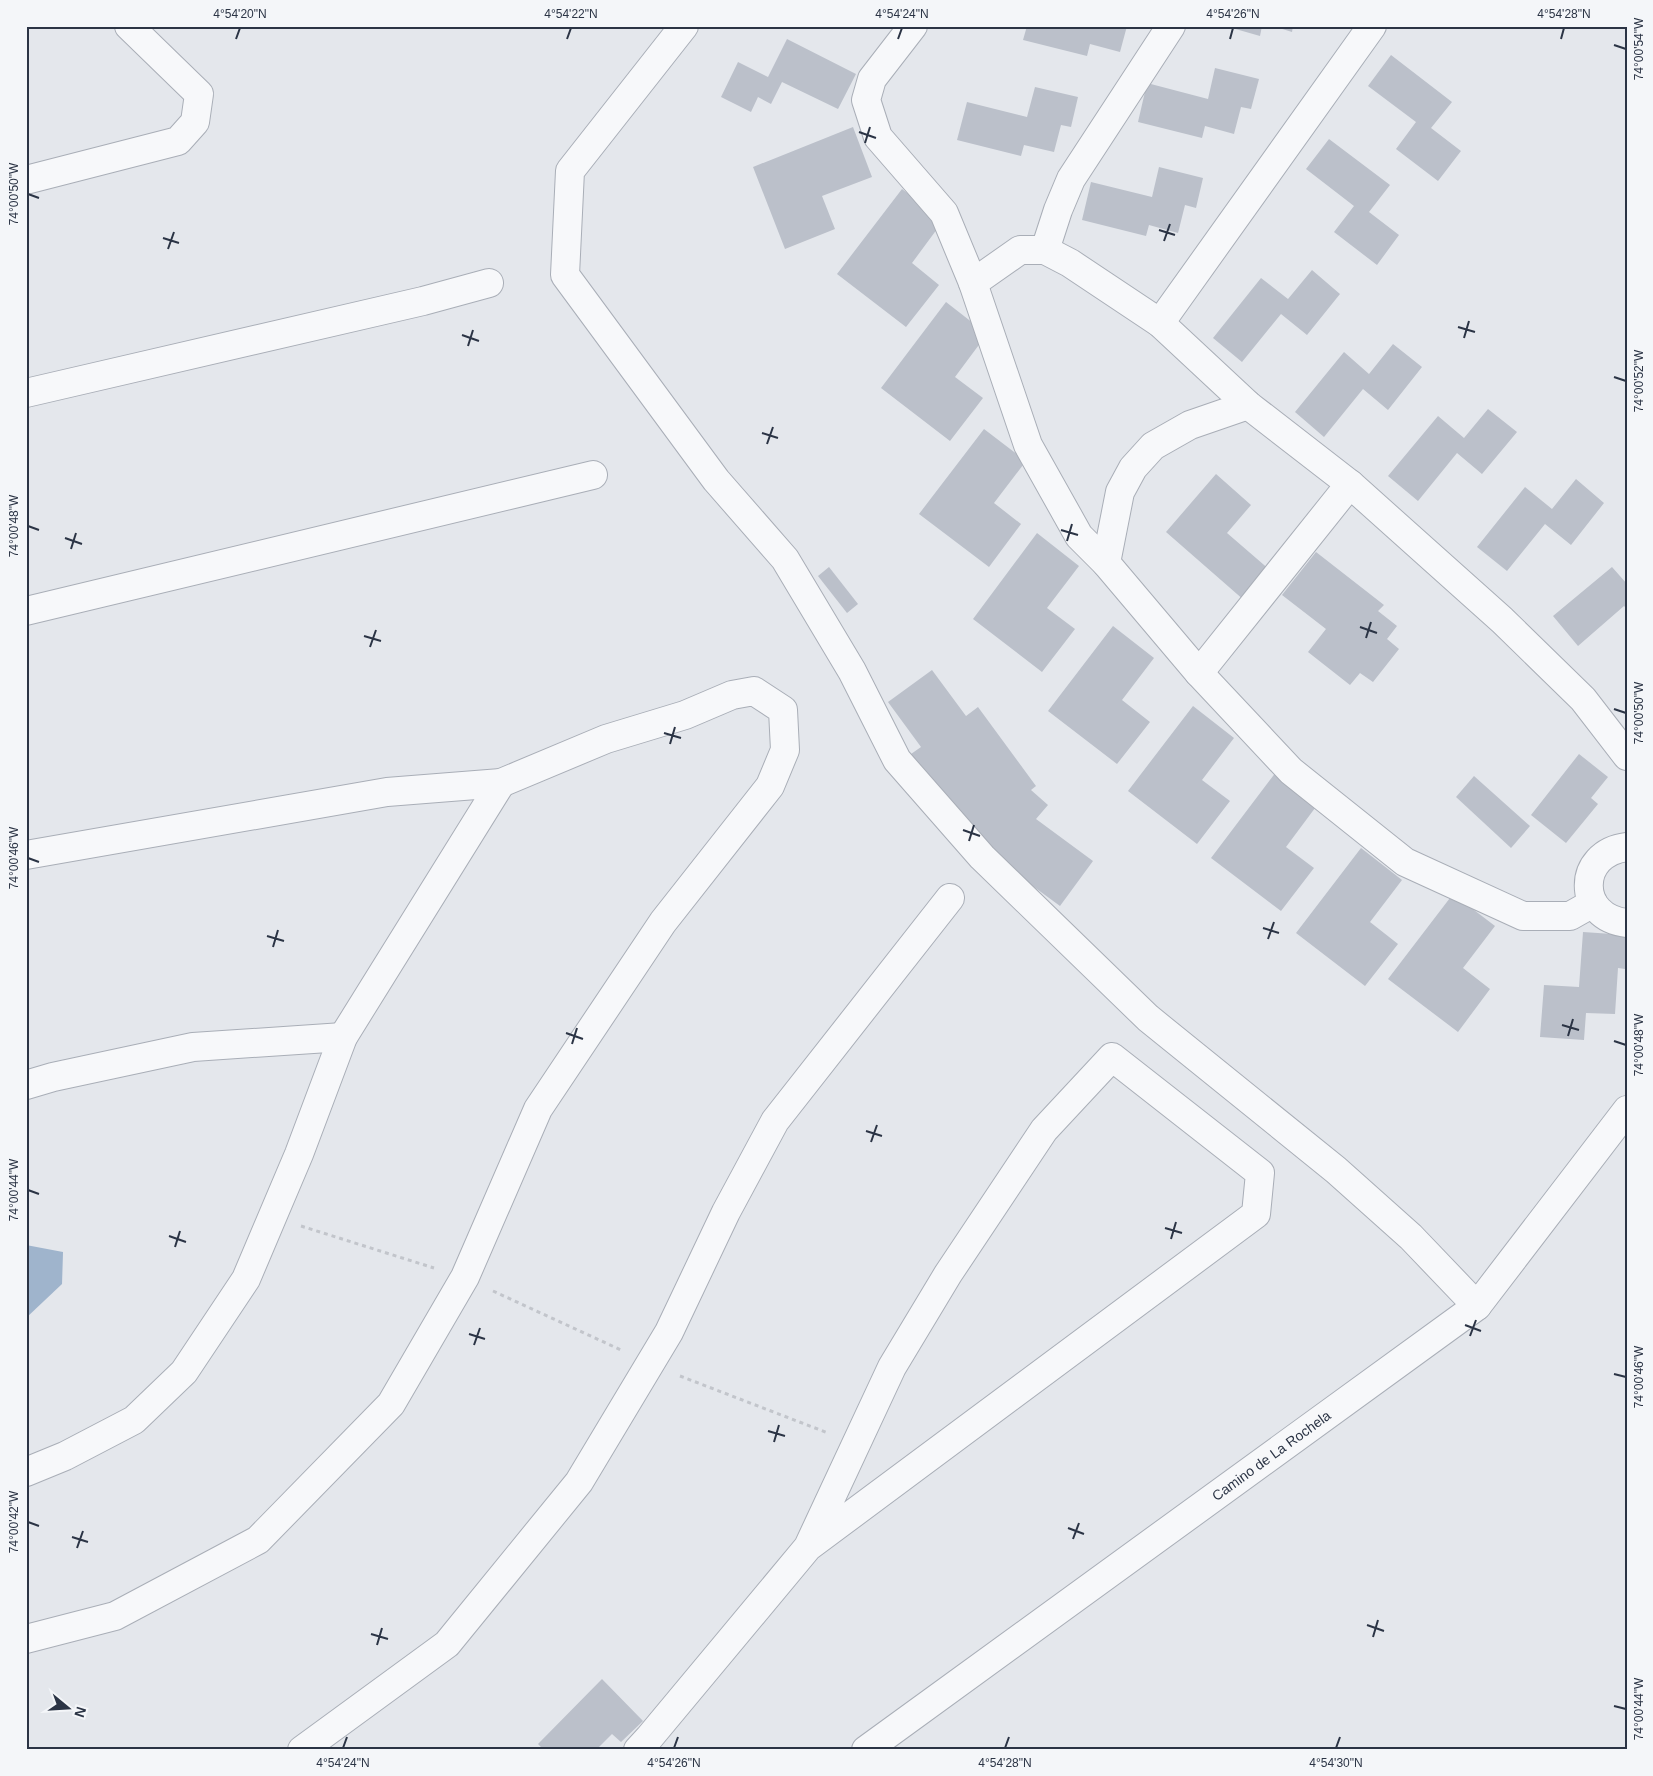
<svg xmlns="http://www.w3.org/2000/svg" width="1653" height="1776" font-family="Arial,sans-serif">
<rect width="100%" height="100%" fill="#e4e7ec"/>
<path fill="#9fb4cc" d="M26,1245l37,7 -1,32 -36,34z"/>
<g fill="#bbc0ca">
<path d="M1027,26h100l-7,26 -30,-8 -3,12 -64,-16z"/>
<path d="M1225,26h37l-2,10z"/>
<path d="M1273,26h20l-1,6z"/>
<path d="M787,39l69,35 -18,35 -56,-27 -11,22 -13,-7 -7,15 -30,-15 17,-35 30,15z"/>
<path d="M1391,55l61,47 -21,26 30,23 -23,30 -42,-32 20,-27 -48,-36z"/>
<path d="M1215,68l44,11 -8,30 -10,-2 -7,27 -29,-8 -3,12 -64,-16 9,-39 61,16z"/>
<path d="M1035,87l43,10 -7,30 -10,-2 -7,27 -30,-7 -3,11 -64,-16 10,-38 60,15z"/>
<path d="M853,127l19,50 -50,19 13,33 -50,20 -32,-82z"/>
<path d="M1329,139l61,46 -21,27 30,23 -22,30 -43,-33 20,-26 -48,-37z"/>
<path d="M1159,167l44,11 -7,30 -11,-3 -7,28 -29,-8 -3,11 -64,-16 9,-38 61,15z"/>
<path d="M902,189l41,32 -31,42 27,22 -33,42 -69,-53z"/>
<path d="M1312,270l28,24 -33,41 -26,-21 -39,48 -29,-24 48,-60 27,21z"/>
<path d="M946,302l41,32 -32,43 28,21 -33,43 -69,-53z"/>
<path d="M1393,344l29,23 -34,43 -25,-21 -39,48 -29,-25 49,-60 25,22z"/>
<path d="M1488,409l29,23 -35,42 -25,-21 -39,48 -30,-25 50,-60 26,22z"/>
<path d="M984,429l42,32 -32,42 27,21 -32,43 -70,-53z"/>
<path d="M1216,474l35,31 -24,28 44,38 -26,30 -79,-69z"/>
<path d="M1576,479l28,24 -33,42 -26,-21 -38,47 -30,-24 48,-60 27,22z"/>
<path d="M1037,533l42,33 -32,42 28,21 -33,43 -69,-53z"/>
<path d="M1316,552l68,53 -6,6 19,15 -10,13 12,10 -26,33 -13,-9 -10,12 -42,-33 18,-23 -44,-34z"/>
<path d="M829,567l29,37 -11,9 -29,-37z"/>
<path d="M1612,567l15,17v25l-3,-3 -46,40 -25,-30z"/>
<path d="M1113,626l41,32 -32,42 28,22 -33,42 -69,-53z"/>
<path d="M932,670l34,46 12,-9 58,79 -5,4 17,15 -12,14 57,42 -33,45 -78,-57 -12,-14 -59,-81 10,-7 -33,-45z"/>
<path d="M1193,706l41,32 -32,42 28,21 -33,43 -69,-53z"/>
<path d="M1579,754l29,23 -17,21 7,6 -32,39 -35,-28z"/>
<path d="M1276,772l42,32 -32,43 28,21 -33,43 -70,-53z"/>
<path d="M1474,776l56,50 -19,22 -55,-51z"/>
<path d="M1361,848l41,32 -32,42 28,22 -33,42 -69,-53z"/>
<path d="M1453,894l42,32 -32,42 27,21 -32,43 -70,-53z"/>
<path d="M1583,932l44,3 -2,34 -7,-1 -3,46 -29,-1 -2,27 -44,-3 4,-52 35,2z"/>
<path d="M602,1679l41,42 -22,21 -9,-8 -16,16h-52l-6,-6z"/>
</g>
<g fill="none" stroke-linecap="round" stroke-linejoin="round">
<g stroke="#a9aeb7" stroke-width="30">
<g id="minor">
<path d="M684,26l-114,145 -5,104 151,205 69,79 67,112 45,89 85,97 166,161 188,152 75,67 66,69"/>
<path d="M913,26l-41,53 -6,21 12,37 66,76 29,70 55,162 51,91 27,27 93,110 92,98 114,91 118,54h47l23,-13"/>
<path d="M26,180l152,-39 17,-19 4,-28 -70,-68"/>
<path d="M1045,250l13,-40 13,-31 100,-153"/>
<path d="M973,283l47,-33h25l25,13 90,60 88,82 102,79 152,136 81,79 44,57"/>
<path d="M1160,323l212,-297"/>
<path d="M26,393l397,-92 66,-18"/>
<path d="M1106,563l14,-71 13,-24 20,-22 37,-21 58,-20"/>
<path d="M26,611l567,-136"/>
<path d="M1199,673l151,-189"/>
<path d="M1627,847c-51,6 -51,71 0,76"/>
<path d="M26,855l361,-63 114,-9 105,-44 79,-24 47,-20 22,-4 29,19 2,40 -15,36 -107,136 -125,187 -73,168 -74,127 -133,136 -143,76 -89,23"/>
<path d="M26,1085l27,-8 140,-30 150,-10"/>
<path d="M26,1472l39,-16 69,-36 50,-48 62,-93 53,-125 44,-117 158,-254"/>
<path d="M302,1750l145,-106 132,-162 90,-150 57,-120 49,-91 175,-223"/>
<path d="M638,1750l11,-12 159,-191 448,-333 4,-41 -148,-116 -68,73 -96,144 -56,93 -84,180"/>
<path id="s1" d="M866,1750l611,-444 150,-196"/>
</g>
</g>
<g stroke="#c2c5cb" stroke-width="3" stroke-dasharray="4 4" stroke-linecap="butt">
<path d="M301,1226l133,42"/>
<path d="M493,1291l128,59"/>
<path d="M680,1376l148,57"/>
</g>
<use href="#minor" stroke="#f7f8fa" stroke-width="28"/>
</g>
<path fill="none" stroke="#2b3445" stroke-width="2" d="M236,39l4,-11M567,39l4,-11M898,39l4,-11M1230,39l3,-11M1561,39l3,-11M1614,45l12,4M859,132l17,6M865,143l5,-16M28,194l11,4M1159,230l16,5M163,238l16,5M1164,241l6,-17M168,249l6,-17M1458,327l17,5M462,335l17,6M1464,338l5,-17M468,346l5,-16M1614,377l12,4M762,433l16,5M767,444l6,-17M28,526l11,4M1061,530l17,5M65,538l17,6M1067,541l5,-17M71,549l5,-16M1360,627l17,6M364,636l17,5M1366,638l5,-16M370,647l6,-17M1614,709l12,4M664,733l17,5M670,744l5,-17M963,830l17,6M969,841l5,-16M28,858l11,4M1263,928l16,5M267,936l17,5M1268,939l6,-17M273,947l5,-17M1562,1025l17,5M566,1033l17,6M1568,1036l5,-17M1614,1041l12,4M572,1044l5,-16M866,1131l16,5M871,1142l6,-17M28,1190l11,4M1165,1228l17,5M169,1236l17,6M1171,1239l5,-17M175,1247l5,-16M1465,1325l16,6M469,1334l16,5M1470,1336l6,-16M474,1345l6,-17M1614,1374l12,3M768,1431l17,5M774,1442l5,-17M28,1522l11,4M1068,1528l16,6M72,1537l16,5M1073,1539l6,-16M77,1548l6,-17M1367,1625l17,6M371,1634l17,5M1373,1637l5,-17M377,1645l5,-17M1614,1706l12,3M343,1748l4,-11M674,1748l4,-11M1005,1748l4,-11M1336,1748l4,-11"/>
<g text-anchor="middle" dominant-baseline="central" stroke-width="4.5" stroke-linejoin="round" paint-order="stroke">
<g font-size="14" fill="#2b3445" stroke="#f4f6f9">
<text stroke="none"><textPath href="#s1" startOffset="501">Camino de La Rochela</textPath></text>
</g>
</g>
<rect width="1653" height="1776" fill="none" stroke="#f4f6f9" stroke-width="55"/>
<g transform="translate(68 1708) rotate(108)" stroke="#f4f6f9" stroke-width="4" paint-order="stroke">
<path d="M0-4L9 19L0 12L-9 19Z" fill="#2b3445"/>
<text y="-8" font-size="14" font-weight="bold" text-anchor="middle" fill="#2b3445">N</text>
</g>
<rect x="28" y="28" width="1598" height="1720" fill="none" stroke="#2b3445" stroke-width="2"/>
<g font-size="12" text-anchor="middle" fill="#2b3445">
<text x="240" y="18">4°54'20"N</text>
<text x="571" y="18">4°54'22"N</text>
<text x="902" y="18">4°54'24"N</text>
<text x="1233" y="18">4°54'26"N</text>
<text x="1564" y="18">4°54'28"N</text>
<text transform="translate(1639 49) rotate(-90)" y="4">74°00'54"W</text>
<text transform="translate(14 194) rotate(-90)" y="4">74°00'50"W</text>
<text transform="translate(1639 381) rotate(-90)" y="4">74°00'52"W</text>
<text transform="translate(14 526) rotate(-90)" y="4">74°00'48"W</text>
<text transform="translate(1639 713) rotate(-90)" y="4">74°00'50"W</text>
<text transform="translate(14 858) rotate(-90)" y="4">74°00'46"W</text>
<text transform="translate(1639 1045) rotate(-90)" y="4">74°00'48"W</text>
<text transform="translate(14 1190) rotate(-90)" y="4">74°00'44"W</text>
<text transform="translate(1639 1377) rotate(-90)" y="4">74°00'46"W</text>
<text transform="translate(14 1522) rotate(-90)" y="4">74°00'42"W</text>
<text transform="translate(1639 1709) rotate(-90)" y="4">74°00'44"W</text>
<text x="343" y="1767">4°54'24"N</text>
<text x="674" y="1767">4°54'26"N</text>
<text x="1005" y="1767">4°54'28"N</text>
<text x="1336" y="1767">4°54'30"N</text>
</g>
</svg>
